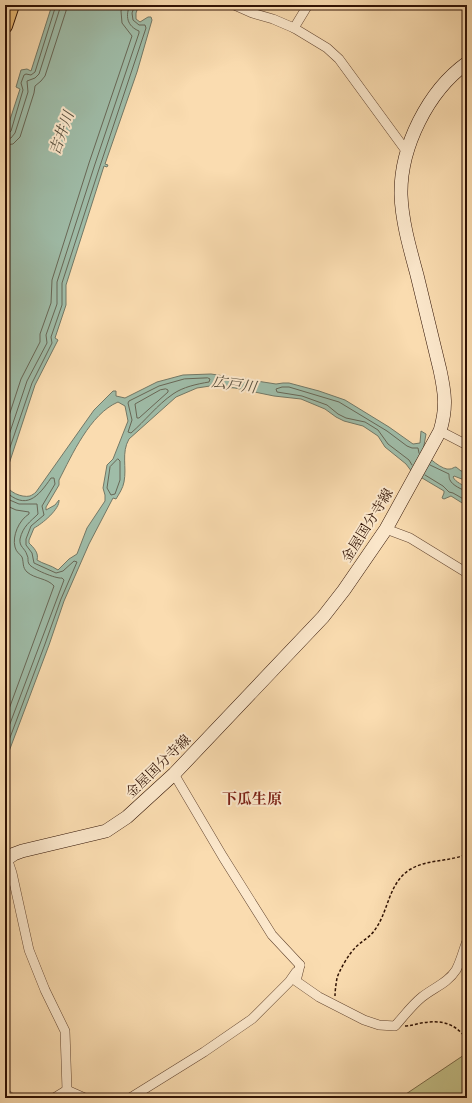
<svg xmlns="http://www.w3.org/2000/svg" width="472" height="1103" font-family="'EB Garamond','Noto Serif JP',serif">
<rect width="100%" height="100%" fill="#fadcb0"/>
<filter id="stains"><feTurbulence type="fractalNoise" baseFrequency=".005" numOctaves="4"/><feColorMatrix values="0 0 0 0 .2 0 0 0 0 .09 0 0 0 0 .02 0 0 0 .5 -.17"/></filter>
<radialGradient id="worn" r=".72"><stop offset=".6" stop-color="#630" stop-opacity="0"/><stop offset="1" stop-color="#630" stop-opacity=".3"/></radialGradient>
<path fill="#c3bf87" stroke="#7a6846" d="M467,1053v45h-67z"/>
<path fill="#9fbca8" stroke="#737866" fill-rule="evenodd" d="M52,5h87l-3,8v6l4,3 8,-5h3l1,3 -15,52 -32,92 3,1 -1,2 -3,-1 -38,119v20l-11,33 3,2 -23,45 -28,85c-1,4 -2,9 -1,13 1,9 16,15 24,13 2,-1 4,-2 6,-4l58,-82 19,-19h3v5l9,2 32,-16 26,-7 28,-1 65,10 7,-1h6l30,8 26,9 44,27 24,17 7,-1 1,-12 5,3 -3,17c4,6 20,20 27,18 2,0 4,-2 6,-2l5,4h6v10l-13,-5 -1,1c3,6 10,7 14,12v17l-16,-10 -7,3 -2,-1 2,-5v-2l-32,-19 -6,-8 -21,-17 -7,-11 -15,-10 -19,-5 -8,-4 -11,-8 -24,-10 -27,-3 -39,-8 -25,-2 -13,2 -21,9 -47,42c-8,14 -2,28 -5,43 -1,6 -5,12 -8,17l-3,-1 -24,46 -25,57 -15,44 -44,117v-627l15,-46 -4,-2 5,-17 6,-1 4,2zM118,402l7,4 3,15 -15,38 -6,6 -4,23 2,7v6l-18,27 -10,26 -8,5 -11,11c-7,-5 -15,-6 -21,-10 2,-7 -3,-12 -8,-17v-3l5,-12c8,-4 26,-19 25,-28l-4,5 -9,5v-3l13,-22v-5c13,-25 31,-66 59,-78z"/>
<g fill="none" stroke-linecap="round" stroke-linejoin="round">
<g stroke="#686756" stroke-width="1">
<path d="M5,134l4,-1 2,-2 12,-41 -2,-7 3,-8 2,-1 5,1 4,-3 21,-67"/>
<path d="M5,139l6,-1 4,-5 13,-41 -1,-11 8,-3 4,-4 22,-69"/>
<path d="M5,145l8,-1 7,-7 14,-44 1,-7 6,-5 4,-5 21,-65 1,-6"/>
<path d="M208,378l2,1 -1,3c-12,2 -26,5 -36,12 -16,11 -28,27 -42,39l-3,-1 4,-12 -4,-17 1,-2 30,-15 25,-7z"/>
<path d="M166,389l2,1v2l-29,26h-2l-2,-14 25,-14z"/>
<path d="M5,428l16,-49 19,-37v-8l11,-31 1,-23 37,-117 43,-127 -10,-13 -1,-12 2,-6"/>
<path d="M5,447l22,-66 20,-38 -1,-8 11,-31v-22l38,-118 44,-131v-2c-12,-5 -14,-15 -9,-26"/>
<path d="M118,459l2,2v19l-5,14 -4,1 -4,-7 3,-21z"/>
<path d="M5,462l27,-79 20,-40 -1,-6 11,-32v-22l38,-117 46,-138 -1,-3h-6l-6,-5 -1,-7 3,-8"/>
<path d="M412,465l-3,-5 -21,-16 -10,-14 -13,-8 -19,-4 -8,-4 -11,-9 -25,-9 -25,-4 -1,-3 6,-2h7l50,15 48,29 20,15 5,2h6l1,5"/>
<path d="M430,465l19,9c0,0 0,5 1,6 2,5 12,10 17,11"/>
<path d="M425,475l18,11 6,6 4,1 14,8"/>
<path d="M5,491c21,20 33,6 46,-13h3l1,6 -13,22 2,9 -13,11 -5,13v6l6,8 2,10 22,10 7,-2 11,-10 3,1 -16,37 -16,45 -40,107"/>
<path d="M5,498l14,6h18l1,10c-8,8 -15,12 -18,25 -1,8 5,9 7,16 2,3 0,6 2,9 3,5 27,15 33,14l2,2 -59,157"/>
<path d="M5,505l11,5 13,2v2c-10,6 -17,22 -14,33 1,5 5,7 7,10 2,6 0,10 5,15 8,7 20,6 27,14l-49,134"/>
</g>
<g stroke="#62442f" stroke-width="10">
<g id="street">
<path d="M234,5l18,8 21,6 21,9"/>
<path d="M308,5l-14,23 33,20 12,11 68,93"/>
<path d="M440,431l27,14"/>
<path d="M386,529l24,9 57,35"/>
<path d="M174,774l49,83 49,78 28,30"/>
<path d="M7,858l5,15 17,77 16,40 20,41 2,59"/>
<path d="M300,965l-4,16 23,16 45,23 15,5 16,1c9,-10 17,-21 27,-29 11,-9 26,-14 34,-27 5,-9 7,-19 11,-29"/>
<path d="M67,1090l18,8"/>
<path d="M5,1093l6,5"/>
<path d="M54,1098l13,-8"/>
<path d="M130,1098l74,-46 48,-33 37,-37 7,-10"/>
</g>
</g>
<g stroke="#301204" stroke-width="14">
<path id="secondary" d="M5,860l9,-6 8,-3 84,-20 21,-14 47,-43 149,-157 21,-27 42,-61 54,-98c7,-23 5,-38 0,-61 -8,-32 -15,-63 -23,-95 -7,-26 -15,-53 -16,-80 -1,-48 27,-104 66,-132"/>
</g>
<g stroke="#301204" stroke-width="16">
<path id="primary" d="M5,26l7,-21"/>
</g>
<g stroke="#301204" stroke-width="1.5" stroke-dasharray="3 2" stroke-linecap="butt">
<path d="M335,996c0,-5 1,-12 2,-18 2,-7 12,-24 17,-29 6,-7 15,-11 20,-18 15,-19 14,-49 37,-62 17,-10 38,-7 56,-15"/>
<path d="M405,1026c6,0 11,-2 16,-3 21,-3 32,-1 46,16"/>
</g>
<use href="#street" stroke="#fce8cc" stroke-width="9"/>
<use href="#secondary" stroke="#fce8cc" stroke-width="13"/>
<use href="#primary" stroke="#edbe78" stroke-width="14"/>
</g>
<g text-anchor="middle" dominant-baseline="central" stroke-width="4" stroke-linejoin="round" paint-order="stroke">
<g font-size="14" fill="#301204" stroke="#fce8cc">
<text transform="translate(367 525) rotate(-58)">金屋国分寺線</text>
<text transform="translate(158 766) rotate(-44)">金屋国分寺線</text>
</g>
<g font-size="15" font-style="italic" fill="#574e3d" stroke="#fce8cc">
<text transform="translate(61 133) rotate(-70)">吉井川</text>
<text transform="translate(234 384) rotate(8)">広戸川</text>
</g>
<g font-size="15" font-weight="bold" fill="#7a1f14" stroke="#fce8cc">
<text x="252" y="798">下瓜生原</text>
</g>
</g>
<rect width="472" height="1103" fill="none" stroke="#fadcb0" stroke-width="20"/>
<rect x="6" y="6" width="460" height="1091" fill="none" stroke="#301204" stroke-width="2"/>
<rect x="10" y="10" width="452" height="1083" fill="none" stroke="#301204"/>
<rect width="100%" height="100%" filter="url(#stains)"/>
<rect width="100%" height="100%" fill="url(#worn)"/>
</svg>
